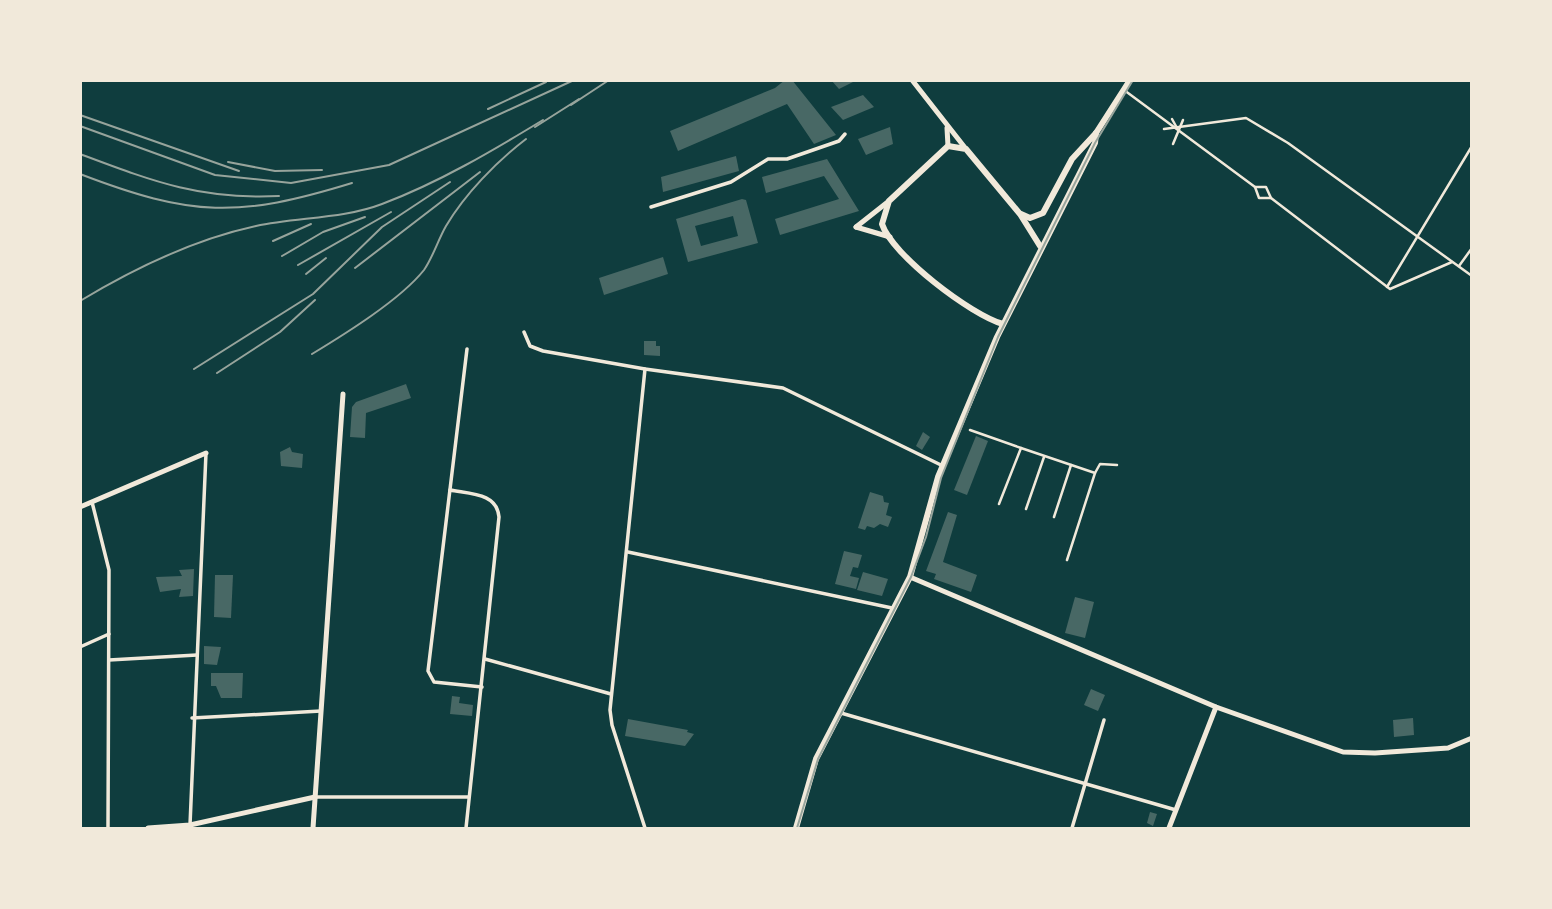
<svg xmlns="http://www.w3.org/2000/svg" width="1552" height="909" font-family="'DM Sans',sans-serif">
<rect width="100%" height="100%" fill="#0f3d3e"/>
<g fill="#486865" fill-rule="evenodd">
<path d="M785,80h7l44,55 -22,9 -27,-40 -109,47 -8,-20 105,-43z"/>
<path d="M831,80h26l-18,9z"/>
<path d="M863,95l11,12 -31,13 -12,-13z"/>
<path d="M890,127l3,17 -27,11 -8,-16z"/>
<path d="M736,156l3,15 -76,21 -2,-15z"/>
<path d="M827,159l32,52 -79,24 -5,-16 64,-20 -15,-23 -58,17 -4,-16z"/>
<path d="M742,199l4,1 12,43 -70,19 -12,-43zM733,216l5,20 -37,10 -6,-20z"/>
<path d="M663,257l5,17 -64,21 -5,-17z"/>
<path d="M644,341h12v5h4v10l-16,-1z"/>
<path d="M406,384l5,14 -45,15 -1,25 -15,-1 2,-30 4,-5z"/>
<path d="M923,432l7,5 -8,13 -6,-4z"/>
<path d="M976,436l12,5 -21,54 -13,-5z"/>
<path d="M290,447l2,5 11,2 -1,14 -21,-2 -1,-14z"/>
<path d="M870,492l13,4 1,6 5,1 -3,12 6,2 -4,10 -8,-3 -6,4 -7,-2 -2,4 -7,-2z"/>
<path d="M948,512l9,3 -14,47 34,13 -6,17 -37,-13 2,-5 -10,-3z"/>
<path d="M844,551l18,4 -4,13 -5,-1 -3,9 9,2 -3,11 -21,-5z"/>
<path d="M194,569l-1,27 -14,1 2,-8 -21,3 -4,-15 26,-1 -3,-6z"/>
<path d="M863,572l25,7 -6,17 -25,-6z"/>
<path d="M215,575h18l-2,43 -17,-1z"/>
<path d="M1075,597l19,5 -9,36 -20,-5z"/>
<path d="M204,646l17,1 -4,18 -13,-1z"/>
<path d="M211,673h32l-1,25h-21l-5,-12h-5z"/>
<path d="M1091,689l14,6 -7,16 -14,-6z"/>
<path d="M452,696l8,1 -1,6 14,2 -1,11 -22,-2z"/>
<path d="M1413,718l1,17 -20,2 -1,-17z"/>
<path d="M628,719l60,11 -1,2 7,2 -9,12 -60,-10z"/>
<path d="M1150,812l7,2 -4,12 -6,-3z"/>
</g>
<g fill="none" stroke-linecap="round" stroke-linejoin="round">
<g stroke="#f1e9da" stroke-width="2.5">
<path d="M1124,90l131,97 4,11h12"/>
<path d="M1172,119l5,9"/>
<path d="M1164,129l82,-11 42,25 184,133"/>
<path d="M1173,144l10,-24"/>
<path d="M1255,187h11l5,11 119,91 62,-27"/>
<path d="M1459,266l13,-18"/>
<path d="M1387,287l85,-141"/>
<path d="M970,430l51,18 -22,56"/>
<path d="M1021,448l74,25 -28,87"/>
<path d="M1095,473l5,-9 17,1"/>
<path d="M1026,509l18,-52"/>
<path d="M1054,517l17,-52"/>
</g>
<g stroke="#f1e9da" stroke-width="3.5">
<path d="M651,207l80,-25 37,-23h19l52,-18 6,-7"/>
<path d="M524,332l6,14 13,5 102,18 138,19 160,78"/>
<path d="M467,349l-39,322 6,11 48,5"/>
<path d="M450,490c20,4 47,3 49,27l-33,311"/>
<path d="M92,502l17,68 -1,258"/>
<path d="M628,552l264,56"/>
<path d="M80,647l29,-13"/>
<path d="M485,659l126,35"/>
<path d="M109,660l88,-5"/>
<path d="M841,713l335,97"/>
<path d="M192,718l129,-7"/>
<path d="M315,797h153"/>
<path d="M190,825l16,-372"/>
<path d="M645,828l-33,-103 -2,-15 35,-341"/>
<path d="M1072,828l32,-108"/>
</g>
<g stroke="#f1e9da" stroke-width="5">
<path d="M856,227l33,-26"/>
<path d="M856,227l34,10"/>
<path d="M80,507l126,-54"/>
<path d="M148,828l42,-3 125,-28"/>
<path d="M313,828l30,-434"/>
<path d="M1169,828l47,-121"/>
</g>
<g stroke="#f1e9da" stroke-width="5">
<path d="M912,80l54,69"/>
<path d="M947,128l1,18"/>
<path d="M910,577l306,130 127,45 32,1 73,-5 24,-10"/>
</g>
<g stroke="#f1e9da" stroke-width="6">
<path d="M1021,214l9,4 13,-5 29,-54 24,-26 34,-53"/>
<path d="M1003,324c-32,-9 -111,-69 -121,-100l7,-23 59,-55 18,3 54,65 20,32"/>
<path d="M796,828l20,-69 94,-182 28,-100 59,-140 98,-194 1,-10"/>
</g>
<path stroke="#97a49c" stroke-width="2" d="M797,828l21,-69 93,-182 15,-40 15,-59 57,-141 97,-194 38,-63"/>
<g stroke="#97a49c" stroke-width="2">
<path d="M571,105l38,-25"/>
<path d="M488,109l58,-27"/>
<path d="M80,115l159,56"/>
<path d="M80,126l135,49 76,8 98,-18 185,-85"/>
<path d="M535,127l44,-28"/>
<path d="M80,154c72,27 120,46 199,42"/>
<path d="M228,162l47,9 47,-1"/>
<path d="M80,174c112,43 158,44 272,9"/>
<path d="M273,241l38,-17"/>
<path d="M282,256l41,-24 42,-15"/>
<path d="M298,265l93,-53"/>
<path d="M355,268l125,-96"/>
<path d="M306,274l20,-16"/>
<path d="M80,301c53,-32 116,-62 176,-75 41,-9 87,-7 126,-22 56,-21 110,-53 161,-84"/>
<path d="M312,354c33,-20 88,-54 112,-84 9,-13 14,-30 22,-44 19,-32 50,-64 80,-87"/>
<path d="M194,369l119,-75 69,-67 68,-45"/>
<path d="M217,373l63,-41 35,-32"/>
</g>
</g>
<rect width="1552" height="909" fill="none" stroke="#f1e9da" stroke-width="164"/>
</svg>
